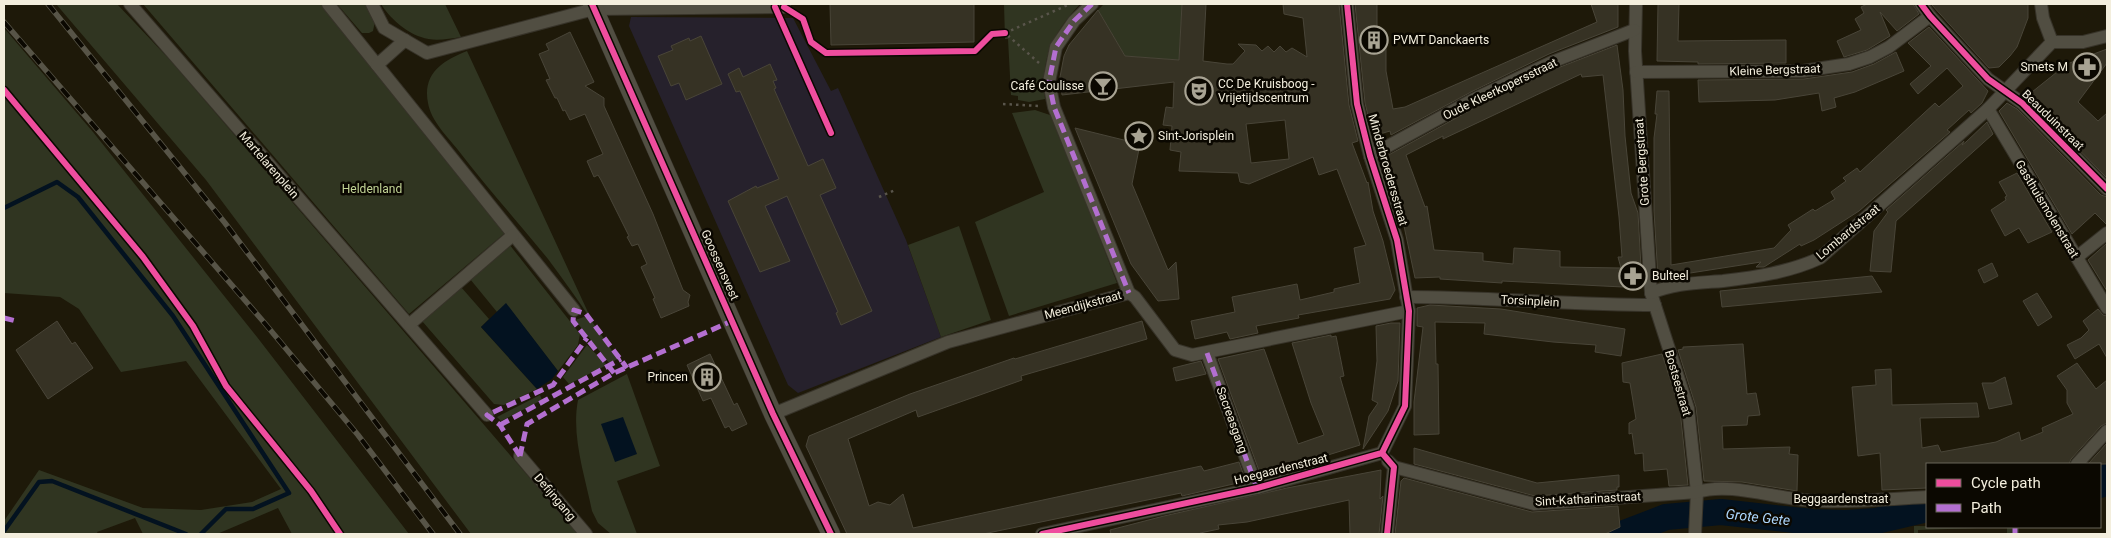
<svg xmlns="http://www.w3.org/2000/svg" width="2111" height="538" font-family="Roboto,sans-serif">
<rect width="100%" height="100%" fill="#1e1909"/>
<path fill="#26212c" d="M631,17l162,1 38,73 7,-3 68,152 35,97 -143,56 -10,-8 -159,-359z"/>
<g fill="#303521">
<path d="M56,4h61l53,56 408,474h-107l-265,-354z"/>
<path d="M143,4h179l183,229 -96,81z"/>
<path d="M337,4h29l9,17 -2,10 -4,2h-7z"/>
<path d="M381,4h64l16,33c-13,2 -28,5 -40,0 -16,-5 -32,-20 -40,-33z"/>
<path d="M1004,4h76c-28,31 -39,52 -35,95l-16,3 -11,-2v-4l-7,-1 -3,-56h-3z"/>
<path d="M1104,4h78l-3,56 -54,-4 -27,-46z"/>
<path d="M4,28l89,104 164,205 152,197h-117l-14,-26 -61,26h-74l-8,-16 -38,14 1,2h-94v-13l35,-51 104,38 58,2 51,-8 29,-13 -95,-128 -65,11 -42,-63 -19,-12 -56,-4z"/>
<path d="M467,51l126,272 25,36 -9,4 -34,-43 9,-3 8,4c-14,-21 -29,-42 -44,-62 -30,-37 -61,-71 -90,-109 -11,-14 -27,-29 -30,-47 -6,-30 16,-43 39,-52z"/>
<path d="M1035,110l18,6 64,167 -108,33 -34,-94 69,-30 -32,-79z"/>
<path d="M959,226l32,94 -50,17 -33,-92z"/>
<path d="M509,244l71,90 -2,11 -20,26 -52,-67 -9,8 -27,-33z"/>
<path d="M461,287l28,32 -8,8 56,62 -33,16 -10,-1 -72,-83z"/>
<path d="M587,345l20,20 -38,19 -6,-7z"/>
<path d="M627,374l33,92 -43,15 20,53h-26l-13,-11 -6,-12c-7,-35 -21,-75 -14,-111z"/>
<path d="M540,395l2,5 -41,21 -4,-4z"/>
<path d="M1914,526l105,1v7h-12v-7l-89,3v4h-4z"/>
</g>
<g fill="#031220">
<path d="M506,303l52,68 -6,8 -15,10 -56,-62z"/>
<path d="M623,417l14,37 -22,8 -14,-38z"/>
</g>
<g fill="none" stroke-linecap="round" stroke-linejoin="round">
<g stroke="#031220" stroke-width="4.5">
<path d="M4,208l53,-26 21,15 95,119 116,177 -36,16h-27l-25,25"/>
<path d="M4,531l35,-49 13,-1 134,53"/>
</g>
<g stroke="#031220" stroke-width="26">
<path d="M2100,485l7,-8"/>
<path d="M1622,534l44,-17 55,-5 91,10 34,1 30,-2 51,-12"/>
</g>
</g>
<g fill="#363224" stroke="#494538" fill-rule="evenodd">
<path d="M830,4h144v38l-143,3z"/>
<path d="M1182,4h24l-3,57 24,3h6l12,-13 -7,-7 18,1 6,6 6,-5 6,6 6,-6 6,6 6,-4 15,9 -4,-39 -19,-4 -1,-10h56l10,101 9,36 -6,2 15,40 1,-1 5,29 10,30 12,49 -5,9 -92,16 1,3 -43,8 2,7 -28,6 -3,-7 -32,7 -4,-18 44,-9 -3,-15 65,-13 3,16 34,-8v-3l26,-6 -6,-35 12,-3 -29,-76 -18,6 -6,-18 -64,27 -9,-2 -2,-9 -59,-2 2,-19 -11,-2 2,-24 -9,-1 3,-18 7,1 1,-26 -112,13 -2,-18 4,-21 5,-11 29,-35 27,46 54,4zM1285,120l4,39 -38,4 -5,-39z"/>
<path d="M1355,4h22v29h9v38l7,38 12,-2 192,-85 -6,-18h27v23l-69,27 -78,38 -80,43 -1,-4 -17,5 -8,-33z"/>
<path d="M1658,4h21l-1,37 108,-1v23l-88,1v-2l-41,-1z"/>
<path d="M1867,4h46l6,10 -22,17 -17,-19 10,24 -23,14 -23,7 -7,-16 24,-11 -6,-11 9,-6 -3,-6z"/>
<path d="M1931,4h97v14l-11,29 -7,9 -11,11 -10,1z"/>
<path d="M1929,27l59,64 -6,12 -11,10 -2,-3 -22,20 3,2 -91,79 -45,29 -13,6 -1,-2 -36,23h-8l5,-5 -103,16 -4,-67v-73l3,-24h-2l2,-23h12l2,174 103,-17 17,-18 -3,-5 25,-16 2,2 20,-12 -4,-7 15,-11 -3,-3 14,-10 3,4 75,-69 4,4 24,-21 -16,-18 -29,26 -8,-10 21,-18 -23,-23z"/>
<path d="M570,32l24,50 -9,4 19,12v8l49,108 30,76 7,5 -2,7 1,4 -28,12 -8,-19 2,-1 -14,-31 6,-3 -9,-20 -6,2 -5,-9 2,-1 -28,-56 -3,-5 -4,2 -7,-16 16,-7 -18,-40 -15,6 -5,-10 -2,1 -6,-13h-2l-9,-18 4,-1 -11,-25 10,-4 -3,-6z"/>
<path d="M701,36l21,48 -36,16 -7,-17 -8,3 -13,-30 15,-6 -2,-4 18,-8 1,3z"/>
<path d="M1617,45l6,45 2,46 6,57 7,20 4,72 -19,2 -121,-6v2l-62,-4v-2l-25,1 -15,-71 -13,-32 -4,-17 95,-52 77,-37zM1581,74l1,3 21,-2 16,142 3,40h-4l3,11 -61,-1v-16l-46,-3 -1,16 -30,-3v-8l-49,-3 -7,-44 -2,1 -19,-52 37,-19v3z"/>
<path d="M2107,49v14l-29,39 20,19 9,-8v65l-76,-77 1,-9 35,-28z"/>
<path d="M1896,52l8,19 -49,21 -21,6 2,9 -14,4 -3,-18 -44,7 -76,2 -1,-22 106,-1 48,-7 22,-8z"/>
<path d="M770,64l7,16 -4,1 3,7 -2,1 34,77 15,-7 13,29 -16,7 52,116 -31,14 -5,-12 2,-1 -51,-116 -22,10 25,55 -30,11 -32,-71 28,-15 1,2 22,-9 -39,-88 -4,1 -8,-18 11,-6 4,9z"/>
<path d="M2007,103l10,6 84,86 6,2v28l-12,-12 -23,21 -73,-123z"/>
<path d="M1987,122l6,12 -97,87 -5,51 -21,-1 4,-40 14,-19 -2,-2 78,-69 -2,4 4,-3z"/>
<path d="M1075,128l65,16 -8,40 36,86 8,-8 3,37 -21,2 -27,-37z"/>
<path d="M2017,173l35,59 -24,11 -9,-15 -14,8 -14,-26 15,-10 -1,-3 2,-1 -8,-14z"/>
<path d="M2107,243v48l-19,-31z"/>
<path d="M1992,263l6,13 -14,7 -6,-13z"/>
<path d="M1872,276l10,16 -160,15 -2,-16z"/>
<path d="M2037,293l15,24 -14,9 -15,-25z"/>
<path d="M1430,305l71,4 124,20 -4,27 -26,-4 1,-7 -43,-3 -69,-8 1,-11 -50,-1 1,42h2l1,70 -25,1v-33l9,-75 -6,-1v-18z"/>
<path d="M2098,309l5,6 4,1v42l-8,-14 -24,15 -8,-14 14,-7 8,-8 -6,-9z"/>
<path d="M57,321l15,23 3,-2 18,26 -45,31 -32,-49z"/>
<path d="M1142,321l5,18 -126,37 1,4 -104,37 -2,-7 -68,29 21,67 9,-4 12,3 13,-11 10,34 288,-62 3,5 35,-9 7,19 -64,15 -1,-3 -198,41h-136l-41,-88 3,-10 101,-42 104,-36 1,1z"/>
<path d="M1391,323h9l-2,58 -10,30 -25,38 6,-33 9,-13 -6,-3 5,-39 -1,-35z"/>
<path d="M1331,335v2l5,-1 8,40 -4,1 20,68 -99,31 -43,-117 46,-10 34,95 26,-9 -13,-32 -19,-60z"/>
<path d="M1743,344l4,50 9,-1 4,22 -12,1 -1,9 -25,1 1,23 67,-2 -1,7 9,1 -1,36 -55,-9 -38,-1 -8,-74 -18,-57 5,-1v-2z"/>
<path d="M710,354l24,51 3,-2 10,21 -15,7 -3,-5 -4,2 -14,-30 -8,3 -16,-36z"/>
<path d="M1662,354l18,56 8,75 -19,1 -2,-17 -23,2 -1,-18 -8,1 -3,-21 -3,1v-11l7,-4 -6,-36 -7,-1 -1,-19z"/>
<path d="M1201,361l5,13 -30,7 -3,-13z"/>
<path d="M2077,363l19,26 11,-9v43l-6,3 -30,33 -2,5h-142v24l-45,2 -2,-37 -22,3 -6,-69 24,-2 -1,-15 16,-1 1,36 85,-2 2,14 -59,1 2,30 16,-3 3,7 55,-10 23,-10 2,9 22,-9 -1,-4 31,-14 -6,-11v-13l-10,-14z"/>
<path d="M2005,377l7,27 -23,5 -7,-26h11z"/>
<path d="M2107,443v21h-19z"/>
<path d="M1414,448l123,35 82,-8v12h-2v3l-82,6 -121,-32z"/>
<path d="M1381,470l-1,29 3,-3 -4,38h-29l-1,-34 -102,22 -29,3 1,4 -19,4 1,1h-90l-1,-4 54,-14 123,-28z"/>
<path d="M1404,478l128,34 86,-6 2,21 -15,7h-210l6,-53z"/>
</g>
<g fill="none" stroke-linecap="round" stroke-linejoin="round">
<g stroke="#373329" stroke-width="14">
<g id="street">
<path d="M130,4l357,411"/>
<path d="M328,4l246,306"/>
<path d="M372,4l12,24 43,25 167,-44 190,-2v-3"/>
<path d="M1092,4l-18,17 -18,26 -7,35 5,25 75,186"/>
<path d="M1636,4l-1,47 16,242 37,115 9,84 -2,42"/>
<path d="M1921,4l9,12 58,63 34,24 85,86"/>
<path d="M2041,4l2,14 9,24"/>
<path d="M377,65l28,-25"/>
<path d="M1636,72l167,-1 46,-7 21,-7 19,-10 41,-31"/>
<path d="M1988,109l119,199"/>
<path d="M1370,156l104,-57 78,-37 82,-32"/>
<path d="M2077,257l30,-24"/>
<path d="M1651,293c23,-10 47,-10 72,-12 33,-4 67,-9 97,-23l168,-149 64,-67h31l24,-6"/>
<path d="M1406,297c83,0 166,8 249,8"/>
<path d="M410,324l103,-89"/>
<path d="M1207,353l50,135"/>
<path d="M773,414l175,-72 181,-49 6,4 40,53 17,5 217,-44"/>
<path d="M520,456l66,78"/>
<path d="M2077,464l30,-33"/>
<path d="M1394,467l140,37 163,-12c36,-11 83,9 122,9 36,1 72,-2 108,-4"/>
<path d="M1042,534l215,-46 125,-35 23,-47 4,-95 -12,-71 -27,-84 -13,-52 -10,-100"/>
<path d="M1387,534l7,-67 -6,-6"/>
</g>
</g>
<g stroke="#373329" stroke-width="19">
<path id="secondary" d="M592,4l181,410 58,120"/>
</g>
<g stroke="#59554b" stroke-width="2.5" stroke-dasharray="2.5 4" stroke-linecap="butt">
<path d="M1039,63l-34,-30 65,-29"/>
<path d="M1003,104l37,2"/>
<path d="M879,197l16,-7"/>
</g>
<use href="#street" stroke="#514e42" stroke-width="12"/>
<use href="#secondary" stroke="#514e42" stroke-width="18"/>
<g stroke="#575447" stroke-width="5.5">
<g id="rail">
<path d="M48,4l177,219 235,311"/>
<path d="M4,22l258,298 96,115 75,99"/>
</g>
</g>
<use href="#rail" stroke="#0b0801" stroke-width="4" stroke-dasharray="11" stroke-linecap="butt"/>
<g stroke="#b36fd0" stroke-width="5" stroke-dasharray="10 5" stroke-linecap="butt">
<path d="M1092,4l-18,17 -18,26 -7,35 5,25 75,186"/>
<path d="M4,318l12,3"/>
<path d="M1207,353l50,135"/>
<path d="M614,373l-41,-52 1,-11 12,4 41,54"/>
<path d="M500,425l121,-66"/>
<path d="M520,456l7,-32 87,-51 118,-52"/>
<path d="M520,456l-20,-31 -13,-10 66,-30 34,-47"/>
<path d="M2015,534v-7"/>
</g>
<g stroke="#0b0801" stroke-width="9">
<g id="cycleway">
<path d="M592,4l181,410 58,120"/>
<path d="M1921,4l9,12 58,63 34,24 85,86"/>
<path d="M775,7l56,126"/>
<path d="M784,7l19,12 8,23 15,11 149,-2 17,-17 13,-1"/>
<path d="M4,90l139,167 50,69 33,60 85,105 29,43"/>
<path d="M1382,453l12,14 -7,67"/>
<path d="M1042,534l215,-46 125,-35 23,-47 4,-95 -12,-71 -27,-84 -13,-52 -10,-100"/>
</g>
</g>
<use href="#cycleway" stroke="#ef4d9e" stroke-width="6"/>
</g>
<defs>
<g id="building-ring" transform="scale(1.4375)"><circle r="9.5" fill="#0b0801" stroke="#a8a393" stroke-width="1.5"/><path d="M-4-6H4V6H1V3H-1V6H-4ZM-2.5-4.3h1.7v1.8h-1.7ZM.8-4.3h1.7v1.8H.8ZM-2.5-1h1.7V.8h-1.7ZM.8-1h1.7V.8H.8Z" fill="#a8a393"/></g>
<g id="pharmacy-ring" transform="scale(1.4375)"><circle r="9.5" fill="#0b0801" stroke="#a8a393" stroke-width="1.5"/><path d="M-2-6h4v4h4v4h-4v4h-4v-4h-4v-4h4Z" fill="#a8a393"/></g>
<g id="bar-ring" transform="scale(1.4375)"><circle r="9.5" fill="#0b0801" stroke="#a8a393" stroke-width="1.5"/><path d="M-6-5H6L.8 .8V4.5H3.5V6h-7V4.5H-.8V.8Z" fill="#a8a393"/></g>
<g id="theatre-ring" transform="scale(1.4375)"><circle r="9.5" fill="#0b0801" stroke="#a8a393" stroke-width="1.5"/><path d="M-5-5.5Q0-4 5-5.5V0Q5 5 0 6Q-5 5-5 0ZM-3.3-2.5H-1v1.5H-3.3ZM1-2.5H3.3v1.5H1ZM-2.8 1Q0 5.5 2.8 1Z" fill="#a8a393"/></g>
<g id="sight-ring" transform="scale(1.4375)"><circle r="9.5" fill="#0b0801" stroke="#a8a393" stroke-width="1.5"/><path d="M0-6L1.8-2.2L6-1.7L2.9 1.2L3.7 5.4L0 3.3L-3.7 5.4L-2.9 1.2L-6-1.7L-1.8-2.2Z" fill="#a8a393"/></g>
</defs>
<g fill-rule="evenodd">
<use href="#building-ring" x="1374" y="40"/>
<use href="#pharmacy-ring" x="2087" y="67"/>
<use href="#bar-ring" x="1103" y="86"/>
<use href="#theatre-ring" x="1199" y="91"/>
<use href="#sight-ring" x="1139" y="136"/>
<use href="#pharmacy-ring" x="1633" y="276"/>
<use href="#building-ring" x="707" y="377"/>
</g>
<g text-anchor="middle" dominant-baseline="central" stroke-width="5" stroke-linejoin="round" paint-order="stroke">
<g font-size="12" fill="#f3eedd" stroke="#0b0801" text-anchor="start">
<text x="1393" y="40">PVMT Danckaerts</text>
<text x="2068" y="67" text-anchor="end">Smets M</text>
<text x="1218" y="84">CC De Kruisboog -<tspan x="1218" dy="14">Vrijetijdscentrum</tspan></text>
<text x="1084" y="86" text-anchor="end">Café Coulisse</text>
<text x="1158" y="136">Sint-Jorisplein</text>
<text x="1652" y="276">Bulteel</text>
<text x="688" y="377" text-anchor="end">Princen</text>
</g>
<g font-size="12" fill="#f3eedd" stroke="#0b0801">
<text transform="translate(1775 70) rotate(-2)">Kleine Bergstraat</text>
<text transform="translate(1500 89) rotate(-26)">Oude Kleerkopersstraat</text>
<text transform="translate(2053 120) rotate(44)">Beauduinstraat</text>
<text transform="translate(1642 162) rotate(-94)">Grote Bergstraat</text>
<text transform="translate(269 165) rotate(49)">Martelarenplein</text>
<text transform="translate(1388 170) rotate(74)">Minderbroedersstraat</text>
<text transform="translate(2047 209) rotate(59)">Gasthuismolenstraat</text>
<text transform="translate(1848 232) rotate(-40)">Lombardstraat</text>
<text transform="translate(720 265) rotate(66)">Goossensvest</text>
<text transform="translate(1530 301) rotate(3)">Torsinplein</text>
<text transform="translate(1083 305) rotate(-15)">Meendijkstraat</text>
<text transform="translate(1678 383) rotate(74)">Bostsestraat</text>
<text transform="translate(1232 420) rotate(70)">Sacreasgang</text>
<text transform="translate(1281 469) rotate(-14)">Hoegaardenstraat</text>
<text transform="translate(555 497) rotate(50)">Defijngang</text>
<text transform="translate(1588 499) rotate(-3)">Sint-Katharinastraat</text>
<text x="1841" y="499">Beggaardenstraat</text>
</g>
<g font-size="12" fill="#c3d596" stroke="#0b0801">
<text x="372" y="189">Heldenland</text>
</g>
<g font-size="14" font-style="italic" fill="#acd5fb" stroke="#0b0801">
<text transform="translate(1758 517) rotate(6)">Grote Gete</text>
</g>
</g>
<rect width="2111" height="538" fill="none" stroke="#f3eedd" stroke-width="10"/>
<rect x="1926" y="463" width="175" height="65" fill="#0b0801" stroke="#686459"/>
<rect x="1936" y="479" width="25" height="8" fill="#ef4d9e" stroke="#686459"/>
<text x="1971" y="488" font-size="15" fill="#f3eedd">Cycle path</text>
<rect x="1936" y="504" width="25" height="8" fill="#b36fd0" stroke="#686459"/>
<text x="1971" y="513" font-size="15" fill="#f3eedd">Path</text>
</svg>
